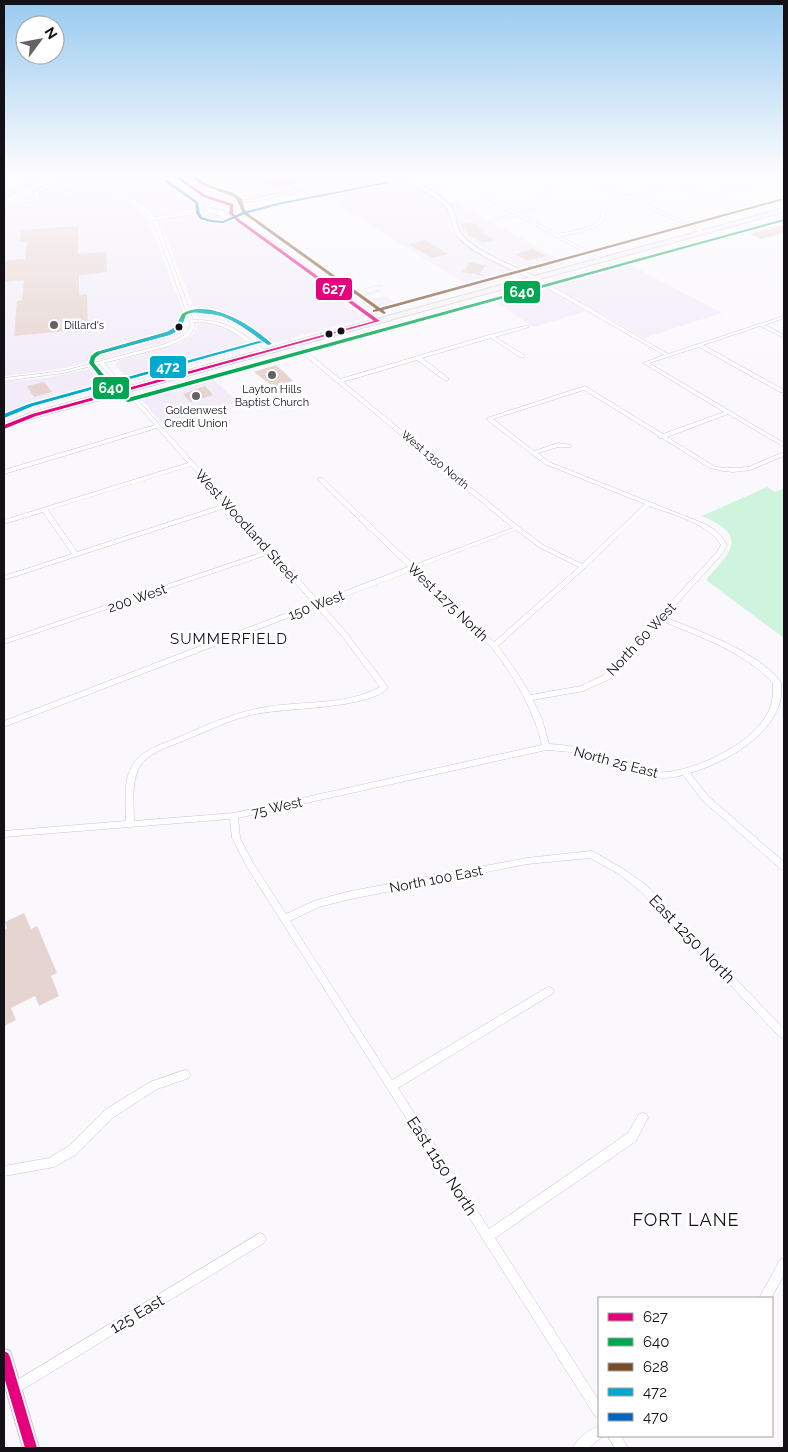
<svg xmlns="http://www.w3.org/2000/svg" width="788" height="1452" font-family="Raleway,sans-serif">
<rect width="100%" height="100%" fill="#faf8fc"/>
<g fill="#f2ecf8" fill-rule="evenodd">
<path d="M75,173h92l38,26 2,5 -2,4 -7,2 -40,6 -26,-20 -15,-4 -22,-2 -55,4 3,-5z"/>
<path d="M177,173h199l-144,30 -12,-2 -12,-4z"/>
<path d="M385,174l6,1 48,27 9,11 2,16 9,11 62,35 -47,14 -161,-99z"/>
<path d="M102,193l22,6 24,20 37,98 -2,3 1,12 -19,10 -99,26 -62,8v-166l37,-12z"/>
<path d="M454,201l113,63 -36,8 -30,-14 -38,-24 -4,-7 -3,-15 -7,-10z"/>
<path d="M207,212l24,7 133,99 -97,27 -6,-2 -19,-16 -21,-7 -23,-3 -39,-97z"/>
<path d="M621,260l101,53 -78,25 -51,-29 -59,18 -45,-29z"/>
<path d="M380,284l32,22 -36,7 -30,-20zM374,287h10l27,19 -8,2 -7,-3 -24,7 -3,-3 26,-7 -9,-6 -28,6 -4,-3 28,-8 -3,-2 -29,8 -3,-3z"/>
<path d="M204,322l26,6 22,20 -117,33 -6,-2 -14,-14 3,-4 63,-18 12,-8 6,-12z"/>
<path d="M92,368l16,16 -1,4 -103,28v-34l42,-4z"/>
<path d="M207,374l31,28 -44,13 6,6 -31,9 -30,-33 -1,-3 4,-2z"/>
</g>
<path fill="#cef4de" d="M767,487l8,5 9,-4v150l-78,-58c26,-29 43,-44 -4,-64z"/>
<g fill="#e6d4d0">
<path d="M125,173h26l8,6 -25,5 -3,-3 -25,1 12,-6 -1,-2z"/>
<path d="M268,173h30l13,8 -38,7 -19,-12z"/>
<path d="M476,223l5,8 12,9 -11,3 -14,-9 -8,-10z"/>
<path d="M784,225v8l-23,6 -11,-5z"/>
<path d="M78,226v28l28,-2 1,20 -28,3v20l8,-1 1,35 -74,7 3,-35 5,-1 2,-20 -20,2v-21l21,-2 2,-18 -7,1 1,-12z"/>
<path d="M425,240l23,14 -16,4 -24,-14z"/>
<path d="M533,249l13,7 -19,5 -12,-7z"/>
<path d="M470,263l16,2 -6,8 5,3 -23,-4z"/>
<path d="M276,365l8,7 9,9 -19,6 -20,-15z"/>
<path d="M44,382l8,10 -18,5 -7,-11z"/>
<path d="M205,386l8,9 -23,7 -7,-8z"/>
<path d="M24,913l7,16 6,-3 20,47 -6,3 8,20 -20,10 -4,-10 -24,12 5,12 -12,6v-96l3,-2 -2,-6z"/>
</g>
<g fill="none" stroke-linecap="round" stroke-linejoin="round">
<g stroke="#cac7cd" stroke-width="1">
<g id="minor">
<path d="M493,173h4l-9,20 2,4 27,16c6,-2 15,-3 20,-6 7,-4 8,-14 10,-21 5,-11 21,-13 31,-13l50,23 27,-8 11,-5 -22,-10h5l20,8 18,-8h4l-19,9 30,13 57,-13 -21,-9h5l22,9 -63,15 -33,-13 -12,6 -26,7 73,34v2h-1l-76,-35 -19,6c-3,5 -2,10 -4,15 -5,11 -33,15 -44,17l42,23 1,1 -2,1 -45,-24h-2l-1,-2 -36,-20 -26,7v-2l23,-6 -27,-15 -3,-6 6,-12 -46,-5 2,-1 45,4zM574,173l50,24 -18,5 -4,7 -2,10c-10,11 -29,12 -43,15l-37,-20 19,-5 9,-12 4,-13 11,-7z"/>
<path d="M95,190c26,1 42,6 59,27l60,-6 2,1 -61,7 3,4 35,97c35,-1 47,12 73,31v2h-4c-24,-18 -36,-31 -68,-31l1,3 -3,7 -5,6 -18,8 -65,17 215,238 89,-34 -90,-87v-2h4l92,87 99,-37 -221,-183v-2h4l44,36 149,-44 40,-10v2l-34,10 29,18v2h-4l-29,-19 -69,20 26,20v2h-4l-27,-20 -74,22 176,145 24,18 39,19 63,-60 -100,-40 -58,-44v-2l98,-32 78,48 61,-22 -81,-49 21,-8 -132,-76v-2h4l132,77 116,-38v2l-19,7 19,10v3l-24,-12 -57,19 81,45v2h-4l-81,-45 -50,16 135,80v4l-56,-33 -61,23 47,29 10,2h9l15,-1 36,-15v4l-34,14 -17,2 -9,-1 -14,-3 -48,-30h-3v-2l-75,-46 -91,29 41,32 24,-8 13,2v2h-13l-20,6 11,9 156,62c10,5 17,11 22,21l-5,9 -57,63c36,15 92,34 116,65 0,6 1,14 -1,20 -10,36 -56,61 -90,71l18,23 76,66v8l-3,-1 -79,-69 -19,-25c-35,10 -66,-9 -98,-20 -13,-4 -26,-4 -39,-5l-308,68 2,20 13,25 33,51 28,-13 32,-9 181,-34 64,-7 3,1 31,18 21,15 138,144v10l-3,-1 -141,-147 -21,-17 -29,-16 -63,6 -181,36 -27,7 -29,14 102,159 154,-92 3,-1 3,1 2,3 -2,3 -154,94 91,141 139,-96 11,-19 4,-1 4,1 1,4 -12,23 -141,97 104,163v17l-4,-2 -348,-549 -15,-29 -2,-19 -226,18v-6l122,-10c0,-17 -3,-37 5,-53 9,-18 29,-23 46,-30 27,-12 54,-24 83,-30 39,-8 83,-1 120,-21l-38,-51 -26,-29 -312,120v-6l309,-118 -44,-49 -265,90v-4l262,-89 -38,-44 -224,73v-4l68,-22 -29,-42 -39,12v-4l184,-57 -31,-35 -153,46v-4l151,-45 -55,-61 -37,9 -59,8v-3l59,-7 102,-27 18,-8 5,-5 3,-6 -37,-102c-8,-12 -19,-23 -32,-27 -24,-9 -68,-2 -92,5 -9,2 -18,6 -26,8v-2c29,-11 60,-16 91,-17zM191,466l34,38 -148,48 -29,-42zM649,506c22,8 61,18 72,39l-4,7 -113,123 -23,11 -50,9 -17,-27 -16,-22 87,-78zM516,530l23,17 40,20 -85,75 -77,-74zM412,571l80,77c23,30 41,60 50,97l-308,68 -100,8c0,-17 -3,-38 5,-53 8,-15 27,-20 41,-26 24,-9 46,-21 71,-27 33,-8 115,-5 137,-27l-1,-2 -41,-54 -24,-27zM662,621c39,16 82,31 111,62 0,12 0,22 -7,33 -17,30 -79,60 -113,56 -23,-3 -44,-15 -66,-22 -13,-4 -25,-5 -38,-6l-7,-25 -9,-19 50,-9 27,-12z"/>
<path d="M185,1070l4,2 1,3 -1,3 -32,11 -43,28 -37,37 -23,13 -50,9v-10l45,-8 20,-12 37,-37 44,-27z"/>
<path d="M260,1233l4,2 2,4 -2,4 -247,150 -4,2 -4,-2 -2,-4 2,-4z"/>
<path d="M784,1258v17l-13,23h-12l21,-38z"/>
<path d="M599,1426v10h4l-14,12h-16c3,-9 17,-19 26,-22z"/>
<path d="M608,1436h13l7,12h-13z"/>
</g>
</g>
<g stroke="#cac7cd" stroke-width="2">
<g id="tertiary">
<path d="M68,173h5l-35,20 1,4 -4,1 -1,-6z"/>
<path d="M170,173h4l32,22 19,8 34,-5 120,-25h7l-127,27 -28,4 2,1 -2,1 -12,-2 -9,4 14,3 -1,2 18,7 139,100v2h-4l-139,-100 -28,-10 -4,-3v-2l11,-5 -14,-5z"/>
<path d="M390,173h5c17,9 48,19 58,37 4,8 3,18 9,25 17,19 51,30 74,42v2h-4c-24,-12 -54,-22 -73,-41 -9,-10 -6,-25 -16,-34 -16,-14 -37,-19 -53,-31z"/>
</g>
</g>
<g stroke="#cac7cd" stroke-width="2">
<path id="secondary" d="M4,1349l6,2 2,6 27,91h-16l-19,-65z"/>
</g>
<g stroke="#d3d2d4" stroke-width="2">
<path id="primary" d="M784,208v4l-747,205 -33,12v-5l27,-11z"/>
</g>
<g stroke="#d3d2d4" stroke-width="2">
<path id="motorway" d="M43,173h8l-47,25v-5z"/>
</g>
<use href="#minor" fill="#fefeff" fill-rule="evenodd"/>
<use href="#tertiary" fill="#fefeff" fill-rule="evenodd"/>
<use href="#secondary" fill="#faf8fb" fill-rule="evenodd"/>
<use href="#primary" fill="#f6f2f7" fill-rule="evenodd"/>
<use href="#motorway" fill="#f1eaf3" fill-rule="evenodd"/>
<g stroke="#fff" stroke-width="3">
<g id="bus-1">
<path d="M170,173h4l31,22 28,9v9l7,7 140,101 -344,95 -32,13v-4l28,-11 342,-93 -136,-99 -9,-9 1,-7 -27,-9z"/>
<path d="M4,1351l4,2 2,4 27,91h-12l-21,-71z"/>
</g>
</g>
<g stroke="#fff" stroke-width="3">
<path id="bus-2" d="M784,219v2l-656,181 -11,-4 -28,-35 2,-7 5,-4 74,-21 6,-5 6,-12c25,-16 68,10 86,27l-4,1c-19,-14 -38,-29 -62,-30 -5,0 -12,0 -16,3 -1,1 -2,6 -3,7 -3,7 -8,10 -14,13l-69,19 -5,4 -1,5 27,33 7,2z"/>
</g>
<g stroke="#fff" stroke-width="3">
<path id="bus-3" d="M187,173h4c6,5 12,10 20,13 9,4 23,4 29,12 4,4 3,10 6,14l134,96 400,-109 3,1 -400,110 3,3 -2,1 -5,-3 -6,1v-2l3,-1 -132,-95c-5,-6 -4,-12 -10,-17l-29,-11z"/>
</g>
<g stroke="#fff" stroke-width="3">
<g id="bus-4">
<path d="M190,310c31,-3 60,14 82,34l-4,1c-16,-12 -31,-25 -51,-30 -9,-2 -19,-1 -27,-4z"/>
<path d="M180,318l4,1c-2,9 -7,13 -15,16l-70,18 -2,-1 68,-19 12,-7z"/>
<path d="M259,341l4,1 -230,64 -29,12v-4l25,-10z"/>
</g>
</g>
<g stroke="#fff" stroke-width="3">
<path id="bus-5" d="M165,180h2l31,22 2,11 2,4 9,3 12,1 20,-9 35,-9 108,-21 2,1 -110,22 -33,9 -22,9 -12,-1 -11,-3 -4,-6 -1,-10 -30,-21z"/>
</g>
<use href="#bus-1" fill="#e5007d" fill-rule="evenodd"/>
<use href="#bus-2" fill="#00a651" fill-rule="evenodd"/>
<use href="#bus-3" fill="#7a4b2a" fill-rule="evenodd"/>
<use href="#bus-4" fill="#00a9ce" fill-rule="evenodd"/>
<use href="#bus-5" fill="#0065bd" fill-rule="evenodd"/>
</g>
<linearGradient id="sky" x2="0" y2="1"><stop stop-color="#98caf0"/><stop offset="0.46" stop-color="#fdfcfe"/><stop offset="1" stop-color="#fdfcfe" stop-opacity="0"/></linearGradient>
<rect width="788" height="376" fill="url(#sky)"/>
<g fill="#646167" stroke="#fff" stroke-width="2">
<circle cx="54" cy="325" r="5"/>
<circle cx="272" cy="375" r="5"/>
<circle cx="196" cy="396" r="5"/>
</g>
<g fill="#131017" stroke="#fff" stroke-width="2">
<circle cx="179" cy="327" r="4.5"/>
<circle cx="341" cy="331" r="4.5"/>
<circle cx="329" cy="334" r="4.5"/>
</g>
<g text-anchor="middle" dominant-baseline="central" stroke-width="5" stroke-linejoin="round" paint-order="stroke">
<g font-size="11" fill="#131017" stroke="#fff">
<text x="64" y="325" text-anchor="start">Dillard's</text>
<text x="272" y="389">Layton Hills<tspan x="272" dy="13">Baptist Church</tspan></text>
<text x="196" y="410">Goldenwest<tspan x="196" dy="13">Credit Union</tspan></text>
</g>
<g font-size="11" fill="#131017" stroke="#fff">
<text transform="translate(435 460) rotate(40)">West 1350 North</text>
</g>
<g font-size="14" fill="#131017" stroke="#fff">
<text transform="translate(247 526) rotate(48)">West Woodland Street</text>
<text transform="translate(137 598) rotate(-19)">200 West</text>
<text transform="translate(448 602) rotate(44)">West 1275 North</text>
<text transform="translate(316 605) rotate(-21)">150 West</text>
<text transform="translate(641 639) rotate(-47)">North 60 West</text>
<text transform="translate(616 762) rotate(15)">North 25 East</text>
<text transform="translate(277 807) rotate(-13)">75 West</text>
<text transform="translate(436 879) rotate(-11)">North 100 East</text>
</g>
<g font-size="15" letter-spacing="1" fill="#131017" stroke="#fff">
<text x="229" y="639">SUMMERFIELD</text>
</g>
<g font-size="16" fill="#131017" stroke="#fff">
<text transform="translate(692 939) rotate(46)">East 1250 North</text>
<text transform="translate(442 1166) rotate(57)">East 1150 North</text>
<text transform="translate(137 1314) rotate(-31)">125 East</text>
</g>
<g font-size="18" letter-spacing="1" fill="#131017" stroke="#fff">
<text x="686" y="1219">FORT LANE</text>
</g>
</g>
<g stroke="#fff" stroke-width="2">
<rect x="315" y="277" width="38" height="24" rx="5" fill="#e5007d"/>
<rect x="503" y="280" width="38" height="24" rx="5" fill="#00a651"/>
<rect x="149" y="355" width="38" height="24" rx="5" fill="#00a9ce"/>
<rect x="92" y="376" width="38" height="24" rx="5" fill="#00a651"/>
</g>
<g font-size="14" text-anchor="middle" font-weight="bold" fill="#fff">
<text x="334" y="294">627</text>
<text x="522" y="297">640</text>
<text x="168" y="372">472</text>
<text x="111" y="393">640</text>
</g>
<rect width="788" height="1452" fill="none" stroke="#131017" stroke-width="10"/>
<rect x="598" y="1297" width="175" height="140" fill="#ffffff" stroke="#a19fa2"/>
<rect x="608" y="1313" width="25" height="8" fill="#e5007d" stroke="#a19fa2"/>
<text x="643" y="1322" font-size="15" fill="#131017">627</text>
<rect x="608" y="1338" width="25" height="8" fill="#00a651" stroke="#a19fa2"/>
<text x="643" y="1347" font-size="15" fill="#131017">640</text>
<rect x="608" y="1363" width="25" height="8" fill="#7a4b2a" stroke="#a19fa2"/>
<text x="643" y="1372" font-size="15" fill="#131017">628</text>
<rect x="608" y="1388" width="25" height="8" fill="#00a9ce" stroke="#a19fa2"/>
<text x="643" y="1397" font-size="15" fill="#131017">472</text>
<rect x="608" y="1413" width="25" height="8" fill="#0065bd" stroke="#a19fa2"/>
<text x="643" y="1422" font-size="15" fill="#131017">470</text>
<g transform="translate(40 40) rotate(58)"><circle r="24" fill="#ffffff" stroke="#a19fa2"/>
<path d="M0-4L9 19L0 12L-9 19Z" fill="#646167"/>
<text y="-8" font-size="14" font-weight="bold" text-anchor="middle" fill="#131017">N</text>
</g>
</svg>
